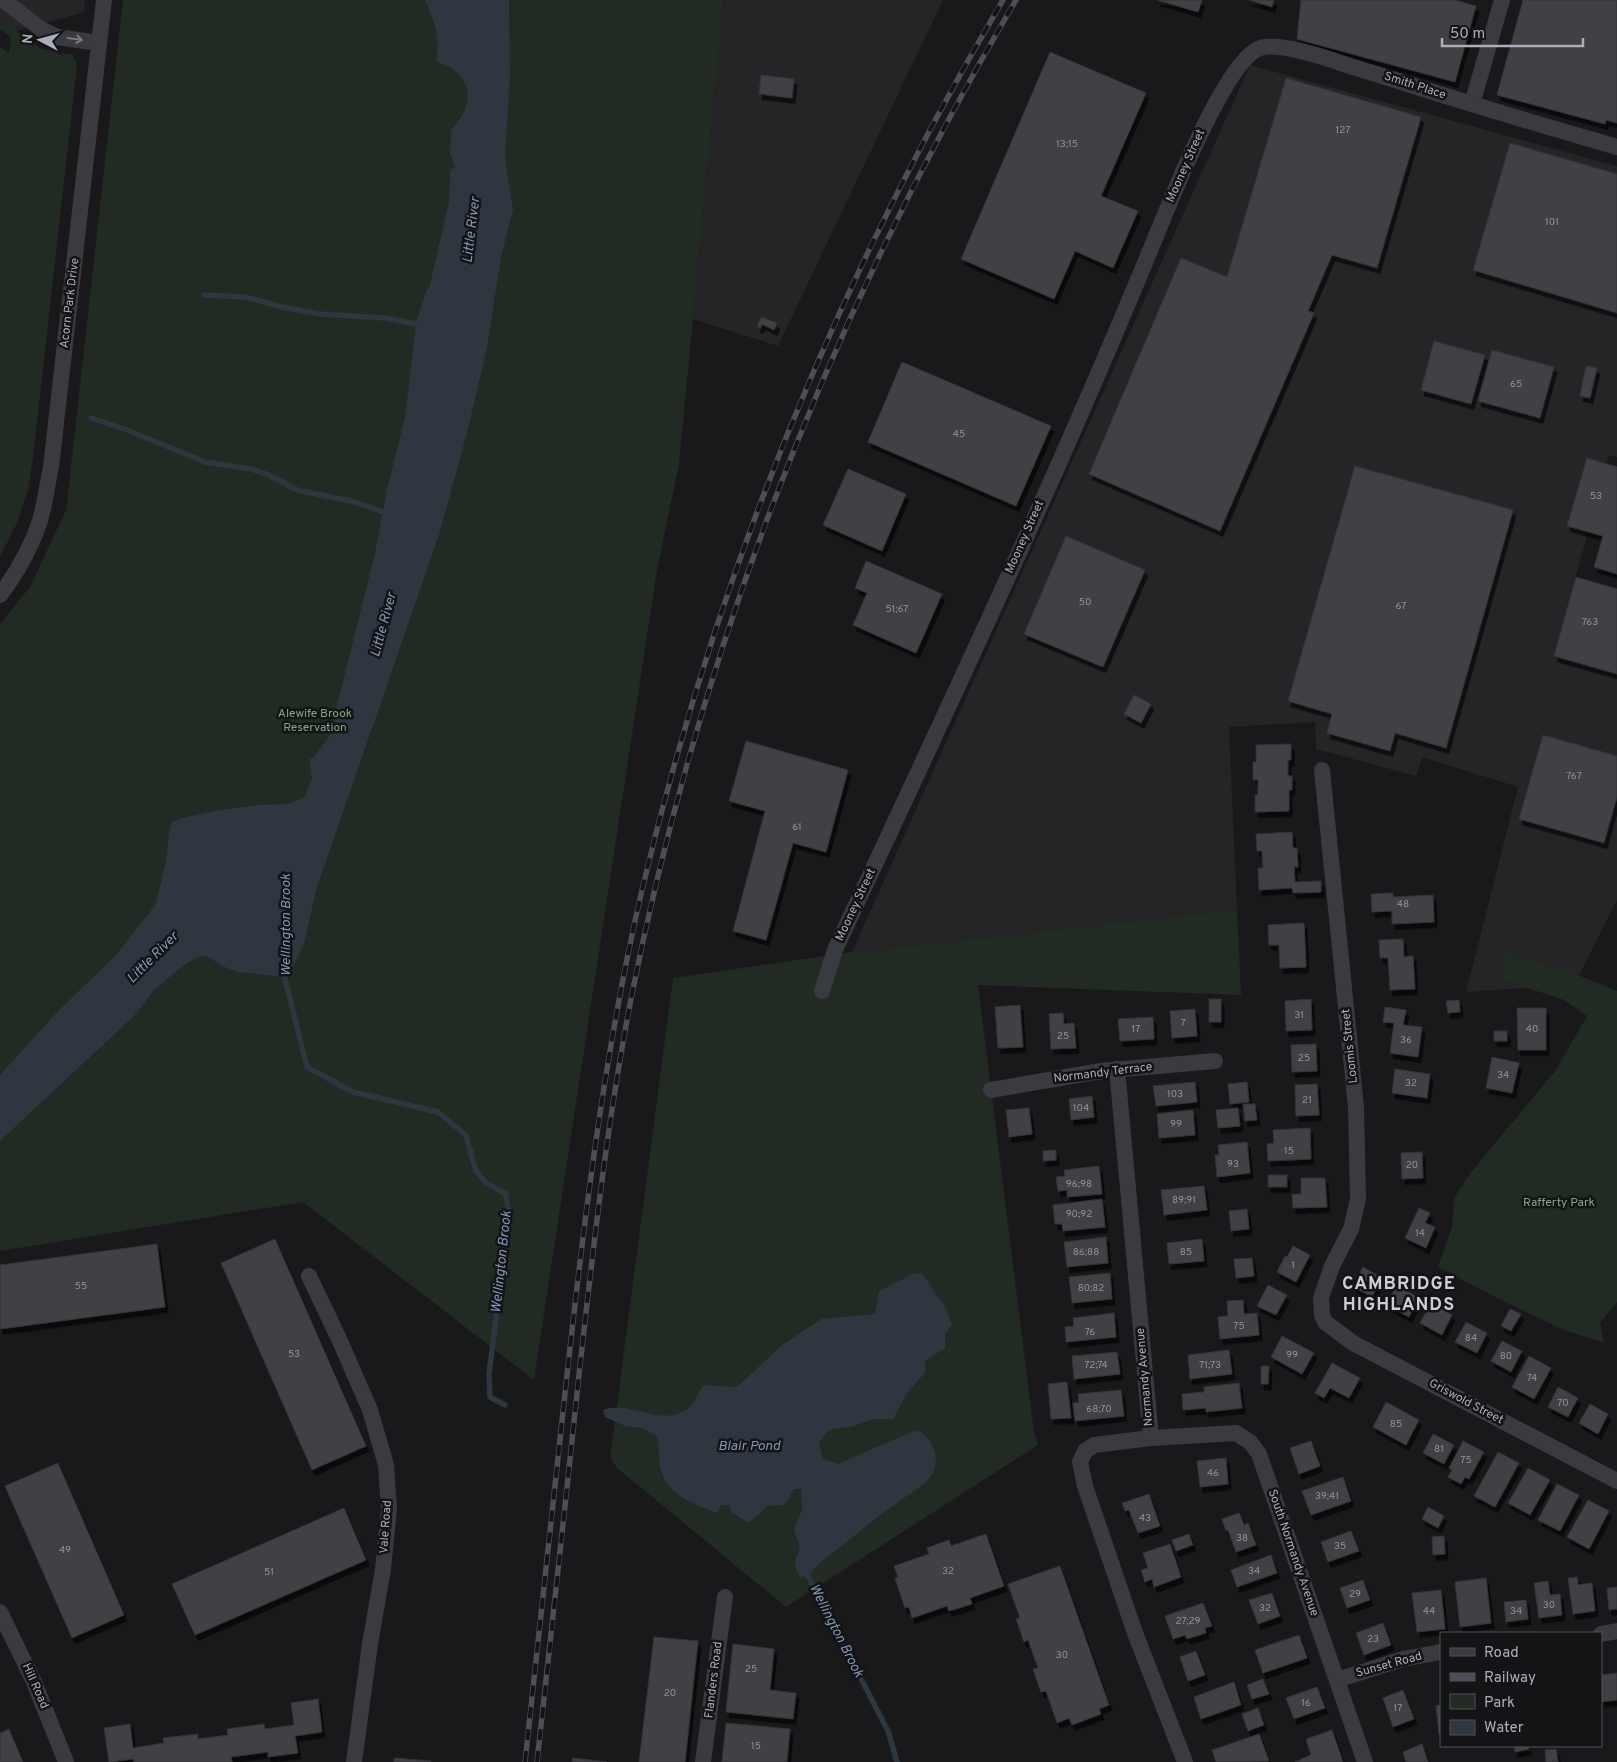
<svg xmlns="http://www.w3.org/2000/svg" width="1617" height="1762" font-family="Overpass,sans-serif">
<defs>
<filter id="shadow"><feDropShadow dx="3" dy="5.5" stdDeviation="0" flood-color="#0009"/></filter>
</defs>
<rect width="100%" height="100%" fill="#19191b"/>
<g fill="#252528">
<path d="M0,0h85l-1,12 -67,19 -17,-13z"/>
<path d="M724,0h219l-165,346 -85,-27z"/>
<path d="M1250,65l367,101v291l-8,-2 -35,128 43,12v305l-43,85 -108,7 52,-205 -96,-30 -6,19 -100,-27 -1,-27 -86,5 8,182 -385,43z"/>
</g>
<g fill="#212a23">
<path d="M123,0h601l-45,464 -22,106 -123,810 -231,-178 -303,49v-627l30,-37 36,-77z"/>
<path d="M0,18l41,31 32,6 4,11 -44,392 -5,32 -11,33 -17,34v-510l9,6 2,-16 -11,-8z"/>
<path d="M1237,909l4,86 -263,-10 56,447 4,13 -252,162 -169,-139 -7,-10 63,-480 179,-26z"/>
<path d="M1503,953l65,18 49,20v311l-17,21 4,20 -40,-13 -61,-29 -65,-34 14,-40 2,-29 17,-26 85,-102 31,-54 -23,-16 -63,-21z"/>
</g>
<g fill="#2e3640">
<path d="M425,0h84l1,74 -5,85 8,50 -12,48 -14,91 -20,85 -28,102 -123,355 -12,54 -14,29 -13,3 -39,-4 -16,-6 -13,-9 -8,-1 -14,7 -32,26 -21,27 -134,125v-66l58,-64 57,-55 41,-52 10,-43 3,-27 3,-12 10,-4 33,-7 43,-6 30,-1 16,-6 8,-19 -3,-20 4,-1 16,-21 46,-184 12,-64 18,-72 11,-93 11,-35h2l20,-87 1,-32 5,-3 -5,-13 1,-24c18,-19 25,-42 3,-60 -5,-4 -13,-6 -18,-9 5,-22 -2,-41 -11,-61z"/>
<path d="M922,1273l25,37 5,15 -7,9v14l-20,13v12l-18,20 -14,26h-20l-19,7 -25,4 -10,12 4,17 15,5 73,-32 9,-1c18,13 22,37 5,52l-46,33 -59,47 -12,13 -8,1c-11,-16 1,-21 -1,-32 -1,-5 -4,-10 -5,-16l8,-19 -1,-21h-7l-7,13 -4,3 -15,1 -19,17 -18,-11 -1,-7h-9l-4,8c-24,-10 -53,-18 -57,-48 -2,-9 -1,-19 -2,-28l-16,-9 -17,-2 -20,-9 -2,-7c28,-11 57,19 86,-2 6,-5 10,-17 14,-23l34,2 45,-42 39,-26 54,-5 4,-23 34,-17z"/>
</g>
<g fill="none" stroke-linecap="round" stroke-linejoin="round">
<g stroke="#2e3640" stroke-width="5.5">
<path d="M204,295l41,2 37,10 38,7 65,4 31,6 6,-1"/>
<path d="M91,418l36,12 78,32 46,7 18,6 28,15 58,12 28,10 7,-1"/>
<path d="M284,967v7l23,93 46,25 85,20 28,23 10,36 10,12 20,11 3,22 -20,158 1,23 15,8"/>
<path d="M808,1570v6l80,155 9,31"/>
</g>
</g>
<g fill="#404145" stroke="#343337" filter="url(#shadow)">
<path d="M1157,0h45l-4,12z"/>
<path d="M1249,0h25l-2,7z"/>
<path d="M1301,0h154l21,6 -21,76 -158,-43z"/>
<path d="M1523,0h94v123l-11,-3 -1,4 -108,-29z"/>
<path d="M1050,52l96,41 -45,103 37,15 -25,57 -38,-17 -21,48 -93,-40z"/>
<path d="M761,75l33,4 -2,19 -33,-4z"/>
<path d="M1286,78l135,39 -44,151 -45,-13 -24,56 6,2 -94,218 -131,-57 92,-216 46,19z"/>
<path d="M1510,143l107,31v139l-144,-43z"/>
<path d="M761,317l16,6 -3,7 -12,-6 -2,4 -3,-1z"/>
<path d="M1434,341l51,14 -14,49 -50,-14z"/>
<path d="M1492,350l62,17 -14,51 -62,-17z"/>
<path d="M902,362l149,64 -35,80 -148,-64z"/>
<path d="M1586,366l11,2 -7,30 -10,-2z"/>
<path d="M1587,458l30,9v107l-23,-7 9,-31 -36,-10z"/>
<path d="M1355,466l158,44 -67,238 -51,-15 -5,18 -63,-18 5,-19 -44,-13z"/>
<path d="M848,469l58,25 -24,57 -59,-26z"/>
<path d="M1066,536l79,34 -42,97 -79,-33z"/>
<path d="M866,561l76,33 -26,59 -63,-28 14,-32 -12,-5z"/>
<path d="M1576,577l41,12v85l-63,-18z"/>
<path d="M1134,695l17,9 -10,19 -17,-9z"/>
<path d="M1543,735l74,21v41l-13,46 -85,-24z"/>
<path d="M746,741l102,29 -22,82 -33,-9 -27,97 -33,-9 32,-120 -36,-10z"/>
<path d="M1291,744v16h-3v16h4v14h-3v21l-34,1v-17h3v-15h-5v-18h3v-17z"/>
<path d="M1292,832l1,16h4l1,19h-4l1,15 26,-1v11l-28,1 -1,-5 -33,2 -1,-22h5l-1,-17h-5l-1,-17z"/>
<path d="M1393,893v4l40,-2 1,27 -42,2v-13l-20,1 -1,-18z"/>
<path d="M1304,923l2,44 -26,1 -1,-23h-10l-1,-20z"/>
<path d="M1403,939l1,18 9,-1 2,33 -25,1 -2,-32h-8l-1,-18z"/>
<rect x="1209" y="999" width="12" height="23"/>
<path d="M1311,999l1,31 -26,1 -1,-30z"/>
<path d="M1459,1000l1,12 -12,1 -2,-12z"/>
<path d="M1020,1005l3,42 -25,1 -3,-41z"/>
<path d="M1385,1007l21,3 -3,15 19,2 -4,30 -28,-4 4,-30 -11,-1z"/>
<path d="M1517,1008h29v42h-28z"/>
<path d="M1195,1009l2,27 -25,2 -2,-27z"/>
<path d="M1063,1013l1,11 10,-1 2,25 -25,1 -2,-35z"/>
<path d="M1153,1017l1,22 -34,2 -2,-22z"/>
<rect x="1494" y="1031" width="13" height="10"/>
<path d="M1316,1044l1,27 -25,1 -1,-27z"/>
<path d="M1492,1057l27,6 -7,30 -26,-5z"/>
<path d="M1395,1069l35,5 -3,24 -35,-5z"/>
<path d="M1195,1082l2,20 -41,4 -3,-20z"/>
<path d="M1247,1082l2,20 -19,2 -2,-20z"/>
<path d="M1317,1084l2,31 -23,1 -1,-31z"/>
<path d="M1092,1096l2,21 -23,3 -2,-21z"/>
<path d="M1243,1104h12l2,16 -12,1z"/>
<path d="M1029,1108l3,26 -23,3 -3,-27z"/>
<path d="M1238,1108l2,18 -22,2 -2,-18z"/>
<path d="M1193,1110l2,25 -36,3 -2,-24z"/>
<path d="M1310,1128l1,31 -43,2 -1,-17 7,-1 -1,-13z"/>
<path d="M1247,1142l3,31 -33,4 -2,-22h4l-1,-10z"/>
<path d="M1056,1150v10l-13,1v-10z"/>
<path d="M1422,1152l1,26 -21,1 -1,-26z"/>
<path d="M1099,1166l3,28 -35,3v-7l-9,1 -2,-14 9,-1 -1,-6z"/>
<rect x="1268" y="1175" width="19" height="12"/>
<path d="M1301,1178h24l2,29 -34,1 -1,-14h9z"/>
<path d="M1204,1186l3,24 -43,5 -3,-25z"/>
<path d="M1102,1199l3,28 -42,4 -1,-7h-7l-2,-19z"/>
<path d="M1419,1208l11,5 -5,10 10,4 -9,21 -21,-10z"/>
<path d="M1247,1209l2,20 -18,2 -2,-20z"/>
<path d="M1106,1237l2,26 -41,4 -3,-25z"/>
<path d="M275,1239l91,207 -54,24 -91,-207z"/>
<path d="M1202,1239l2,22 -35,3 -2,-21z"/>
<path d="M157,1244l8,63 -165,22v-64z"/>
<path d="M1293,1246l17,9 -14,27 -19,-10 8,-16 2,1z"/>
<path d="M1252,1258l2,18 -18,2 -2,-19z"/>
<path d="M1363,1267l19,11 -10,19 -19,-10z"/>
<path d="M1110,1273l2,26 -40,4 -3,-26z"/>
<path d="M1268,1285l19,10 -11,20 -19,-9z"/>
<path d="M1397,1285l22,13 -10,19 -23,-12z"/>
<path d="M1243,1300l1,14 13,-1 2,22 -39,4 -2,-22 10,-1 -1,-15z"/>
<path d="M1431,1303l21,12 -10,20 -22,-12z"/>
<path d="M1510,1309l11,5 -10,17 -10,-5z"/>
<path d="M1114,1313l2,24 -50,5 -1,-15 9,-1 -1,-8z"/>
<path d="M1466,1322l21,11 -10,20 -22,-11z"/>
<path d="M1282,1336l32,17 -12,21 -31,-17z"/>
<path d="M1502,1341l20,10 -11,21 -20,-11z"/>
<path d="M1229,1350l3,24 -42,5 -2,-24z"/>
<path d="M1117,1352l3,22 -46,5 -2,-23z"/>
<path d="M1529,1356l22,12 -17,31 -22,-12z"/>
<path d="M1332,1363l28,15 -11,20 -19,-10 -6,10 -9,-5z"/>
<path d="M1261,1366h8l-1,18h-7z"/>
<path d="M1067,1382l4,36 -20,1 -3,-35z"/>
<path d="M1239,1383l3,25 -36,4v-4l-23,2 -1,-16 22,-2v-5z"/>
<path d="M1558,1387l20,11 -10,19 -20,-10z"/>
<path d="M1121,1390l3,26 -49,5 -2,-18 6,-1 -1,-8z"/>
<path d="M1386,1402l33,18 -13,25 -33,-18z"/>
<path d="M1590,1404l18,10 -10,20 -19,-11z"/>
<path d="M1433,1434l21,11 -10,19 -21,-11z"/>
<path d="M1311,1441l9,25 -21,8 -9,-26z"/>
<path d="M1463,1441l21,11 -15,27 -4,-2 -4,7 -13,-7 4,-7 -3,-2z"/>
<path d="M1498,1452l21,11 -24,44 -21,-11z"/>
<path d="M1226,1458l2,26 -28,3 -3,-26z"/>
<path d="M58,1463l66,152 -52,23 -67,-152z"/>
<path d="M1528,1468l22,12 -20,35 -22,-12z"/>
<path d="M1343,1477l8,24 -40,14 -9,-24z"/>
<path d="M1557,1484l22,11 -19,36 -22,-11z"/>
<path d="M1149,1494l11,32 -22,7 -9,-23 -4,1 -3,-8z"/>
<path d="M1588,1500l21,11 -20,38 -22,-12z"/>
<path d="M1428,1507l16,9 -6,12 -16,-9z"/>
<path d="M344,1508l22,52 -171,75 -23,-51z"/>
<path d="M1239,1513l5,12 4,-2 8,22 -20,7 -8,-22 -2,1 -4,-12z"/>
<path d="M1351,1531l8,20 -31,11 -7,-20z"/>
<path d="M986,1534l18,52 -34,12 2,6 -23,7 -2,-5 -35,12 -3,-11 -4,1 -10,-30 3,-1 -4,-11 35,-12 -2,-6 22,-8 2,6z"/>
<path d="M1189,1534l4,11 -17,6 -4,-11z"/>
<path d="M1444,1536l1,18 -12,1 -1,-18z"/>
<path d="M1170,1544l11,33 -27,10 -2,-8 -7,3 -4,-12 7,-2 -5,-15z"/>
<path d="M1271,1555l6,18 -40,14 -6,-17z"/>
<path d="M1060,1566l49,139 -10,4 2,5 -29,11 -3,-7 -12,5 -11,-32 -5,1 -8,-23 5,-1 -10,-28 -4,2 -8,-23 4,-1 -12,-34z"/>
<path d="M1577,1577l1,8 14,-2 3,28 -22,3 -5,-36z"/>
<path d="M1486,1578l5,45 -31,4 -5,-45z"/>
<path d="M1363,1580l7,20 -23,8 -7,-20z"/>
<path d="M1548,1581l2,14 10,-1 2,21 -23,3 -5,-35z"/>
<path d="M1617,1587v22l-8,1 -2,-22z"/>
<path d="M1441,1590l4,39 -28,3 -5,-39z"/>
<path d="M1272,1593l8,23 -22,8 -9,-24z"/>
<path d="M1526,1600l2,19 -22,3 -2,-20z"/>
<path d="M1203,1603l9,23 -7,2 1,5 -19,6 -2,-4 -12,4 -8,-23z"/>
<path d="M1383,1623l8,22 -27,10 -8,-22z"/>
<path d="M1299,1635l8,23 -44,15 -8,-23z"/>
<path d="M654,1637l44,4 -13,121h-46z"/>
<path d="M733,1644l41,5 -4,41 26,3 -3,26 -67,-7z"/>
<path d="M1196,1651l9,24 -17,6 -8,-24z"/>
<path d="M1617,1673v27l-16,2v-27z"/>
<path d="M1263,1679l6,15 -17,5 -5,-14z"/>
<path d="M1234,1682l7,23 -40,14 -7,-22z"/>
<path d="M1317,1687l8,21 -31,11 -8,-21z"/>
<path d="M1403,1690l11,29 -21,8 -10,-29z"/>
<path d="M318,1699l4,33 -27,4 3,17 -30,4v-5l-37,5 1,5h-98l-1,-3 -24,3 -5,-34 26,-4 3,24 31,-5 -1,-5 35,-4v5l30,-4 -1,-6 37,-5 1,5 29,-4 -3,-22z"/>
<path d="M1441,1705v29h-2l-3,-28z"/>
<path d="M1258,1708l6,17 -16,6 -6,-17z"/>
<path d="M726,1723l64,6 -3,33h-65z"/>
<path d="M9,1729l14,33h-23v-29z"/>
<path d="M1332,1730l11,32h-48l16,-7 -5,-16z"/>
<path d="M1259,1734l10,27 -53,1 -4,-12z"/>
<path d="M1422,1744l6,18h-22l-3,-10z"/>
<path d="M1514,1746h14l1,3 -14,3z"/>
<path d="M1556,1749l2,13h-12l-1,-12z"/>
<path d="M394,1758l37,3v1h-37z"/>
<path d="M573,1758l34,4h-35z"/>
</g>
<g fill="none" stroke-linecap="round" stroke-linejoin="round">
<g stroke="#3a3a41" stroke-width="16">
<path d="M3,0l38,29 16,8 42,6"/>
<path d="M1472,104l30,-104"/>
<path d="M0,595c18,-23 37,-58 43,-86 3,-14 5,-28 8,-42l53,-467"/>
<path d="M1322,770l34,337 2,92 -7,30 -19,37 -11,32 1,17 3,7 28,21 264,138"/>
<path d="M822,991l13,-41c114,-244 229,-487 330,-736 14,-33 63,-155 95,-166 20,-7 72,12 93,19 40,12 79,25 119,37 48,15 97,29 145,43"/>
<path d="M1117,1069l34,369 -57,7 -9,6 -5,11 5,24 50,147 50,129"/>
<path d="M991,1090l110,-19 114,-10"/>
<path d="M309,1276l31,65 30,69 16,55 3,44 -6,60 -13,75 -16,118"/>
<path d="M1151,1438l85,-5 14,9 9,12 106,308"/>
<path d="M0,1612l34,70 32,80"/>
<path d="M1601,1634l16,-3"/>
<path d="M1337,1680l66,-21 38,-7"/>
<path d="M703,1762l22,-165"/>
</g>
<g stroke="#4d4e56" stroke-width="5.5">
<g id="rail">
<path d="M525,1762c14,-129 28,-258 42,-387 18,-163 38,-326 75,-485 74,-313 197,-613 361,-890"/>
<path d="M537,1762c15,-129 28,-258 42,-387 14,-126 28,-252 52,-376 70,-354 202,-689 385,-999"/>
</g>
</g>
<use href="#rail" stroke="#141416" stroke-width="4" stroke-dasharray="11" stroke-linecap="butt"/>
</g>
<defs><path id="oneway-shaft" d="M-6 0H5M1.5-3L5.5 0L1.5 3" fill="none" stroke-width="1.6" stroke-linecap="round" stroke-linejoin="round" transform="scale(1.25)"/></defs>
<use stroke="#787a84" href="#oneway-shaft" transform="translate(75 39) rotate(8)"/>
<g text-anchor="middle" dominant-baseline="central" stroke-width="5" stroke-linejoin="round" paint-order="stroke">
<g font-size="10" fill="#90939e">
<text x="1343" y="130">127</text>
<text x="1067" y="144">13;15</text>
<text x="1552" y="222">101</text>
<text x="1516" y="384">65</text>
<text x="959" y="434">45</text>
<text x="1596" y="496">53</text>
<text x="1085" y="602">50</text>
<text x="1401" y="606">67</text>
<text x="897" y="609">51;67</text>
<text x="1590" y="622">763</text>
<text x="1574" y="776">767</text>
<text x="797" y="827">61</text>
<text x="1403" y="904">48</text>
<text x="1299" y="1015">31</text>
<text x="1183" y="1023">7</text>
<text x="1136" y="1029">17</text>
<text x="1532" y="1029">40</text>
<text x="1063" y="1036">25</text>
<text x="1406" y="1040">36</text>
<text x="1304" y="1058">25</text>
<text x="1503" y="1075">34</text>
<text x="1411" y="1083">32</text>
<text x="1175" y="1094">103</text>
<text x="1307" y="1100">21</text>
<text x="1081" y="1108">104</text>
<text x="1176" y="1124">99</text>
<text x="1289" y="1151">15</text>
<text x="1233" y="1164">93</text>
<text x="1412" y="1165">20</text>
<text x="1079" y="1184">96;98</text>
<text x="1184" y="1200">89;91</text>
<text x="1079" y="1214">90;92</text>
<text x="1420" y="1233">14</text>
<text x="1086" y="1252">86;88</text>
<text x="1186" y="1252">85</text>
<text x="1293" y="1265">1</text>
<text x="81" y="1286">55</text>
<text x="1091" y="1288">80;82</text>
<text x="1239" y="1326">75</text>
<text x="1090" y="1332">76</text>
<text x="1471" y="1338">84</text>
<text x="294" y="1354">53</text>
<text x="1292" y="1355">99</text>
<text x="1506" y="1356">80</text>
<text x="1096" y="1365">72;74</text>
<text x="1210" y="1365">71;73</text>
<text x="1532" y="1378">74</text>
<text x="1563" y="1403">70</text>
<text x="1099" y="1409">68;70</text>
<text x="1396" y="1424">85</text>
<text x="1439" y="1449">81</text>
<text x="1466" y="1460">75</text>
<text x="1213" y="1473">46</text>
<text x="1327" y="1496">39;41</text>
<text x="1145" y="1518">43</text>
<text x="1242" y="1538">38</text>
<text x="1340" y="1546">35</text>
<text x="65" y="1550">49</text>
<text x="948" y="1571">32</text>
<text x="1254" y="1571">34</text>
<text x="269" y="1572">51</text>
<text x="1355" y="1594">29</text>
<text x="1549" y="1605">30</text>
<text x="1265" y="1608">32</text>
<text x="1429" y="1611">44</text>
<text x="1516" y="1611">34</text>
<text x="1188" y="1621">27;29</text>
<text x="1373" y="1639">23</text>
<text x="1062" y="1655">30</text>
<text x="751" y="1669">25</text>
<text x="670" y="1693">20</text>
<text x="1306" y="1703">16</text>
<text x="1398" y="1708">17</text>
<text x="756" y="1746">15</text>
</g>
<g font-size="12" fill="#abaebb" stroke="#141416">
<text transform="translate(1415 86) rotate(18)">Smith Place</text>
<text transform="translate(1186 166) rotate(-66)">Mooney Street</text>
<text transform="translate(70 303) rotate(-83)">Acorn Park Drive</text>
<text transform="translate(1025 537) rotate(-66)">Mooney Street</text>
<text transform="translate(856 905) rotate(-65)">Mooney Street</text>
<text transform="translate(1350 1046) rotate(-96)">Loomis Street</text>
<text transform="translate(1103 1073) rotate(-7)">Normandy Terrace</text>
<text transform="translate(1145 1377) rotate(-95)">Normandy Avenue</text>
<text transform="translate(1466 1402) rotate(28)">Griswold Street</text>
<text transform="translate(386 1527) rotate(-86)">Vale Road</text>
<text transform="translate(1293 1553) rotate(71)">South Normandy Avenue</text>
<text transform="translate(1389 1665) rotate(-15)">Sunset Road</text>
<text transform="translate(714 1680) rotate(-83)">Flanders Road</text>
<text transform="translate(35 1686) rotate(66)">Hill Road</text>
</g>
<g font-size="12" fill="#82a789" stroke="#141416">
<text x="315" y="714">Alewife Brook<tspan x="315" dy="14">Reservation</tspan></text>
<text x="1559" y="1203">Rafferty Park</text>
</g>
<g font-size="14" font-style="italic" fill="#8297b7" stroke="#141416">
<text transform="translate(472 230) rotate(-83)">Little River</text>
<text transform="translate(384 625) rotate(-75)">Little River</text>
<text transform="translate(286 925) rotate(-90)">Wellington Brook</text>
<text transform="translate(153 958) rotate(-45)">Little River</text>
<text transform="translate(502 1262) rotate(-84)">Wellington Brook</text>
<text x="749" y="1446">Blair Pond</text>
<text transform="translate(836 1631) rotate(63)">Wellington Brook</text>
</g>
<g font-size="18" font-weight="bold" letter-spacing="1" fill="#ccced7" stroke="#141416">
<text x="1399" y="1284">CAMBRIDGE<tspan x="1399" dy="21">HIGHLANDS</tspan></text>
</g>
</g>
<rect x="1440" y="1632" width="162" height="115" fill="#141416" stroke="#505258"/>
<rect x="1450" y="1648" width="25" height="8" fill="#3a3a41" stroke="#505258"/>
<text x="1484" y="1657" font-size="15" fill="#abaebb">Road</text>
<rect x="1450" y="1673" width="25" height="8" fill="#4d4e56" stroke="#505258"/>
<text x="1484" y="1682" font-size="15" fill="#abaebb">Railway</text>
<rect x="1450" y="1694" width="25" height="15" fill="#212a23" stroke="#505258"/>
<text x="1484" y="1707" font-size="15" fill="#abaebb">Park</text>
<rect x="1450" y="1720" width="25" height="15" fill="#2e3640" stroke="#505258"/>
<text x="1484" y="1732" font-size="15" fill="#abaebb">Water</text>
<g transform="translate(40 40) rotate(276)" stroke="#141416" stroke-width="4" paint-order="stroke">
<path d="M0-4L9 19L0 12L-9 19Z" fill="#abaebb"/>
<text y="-8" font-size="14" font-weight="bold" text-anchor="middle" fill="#abaebb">N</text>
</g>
<path d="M1442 38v8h141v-8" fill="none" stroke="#abaebb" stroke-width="2.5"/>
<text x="1450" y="38" font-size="15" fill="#abaebb" stroke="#141416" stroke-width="4" paint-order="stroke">50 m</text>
</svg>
